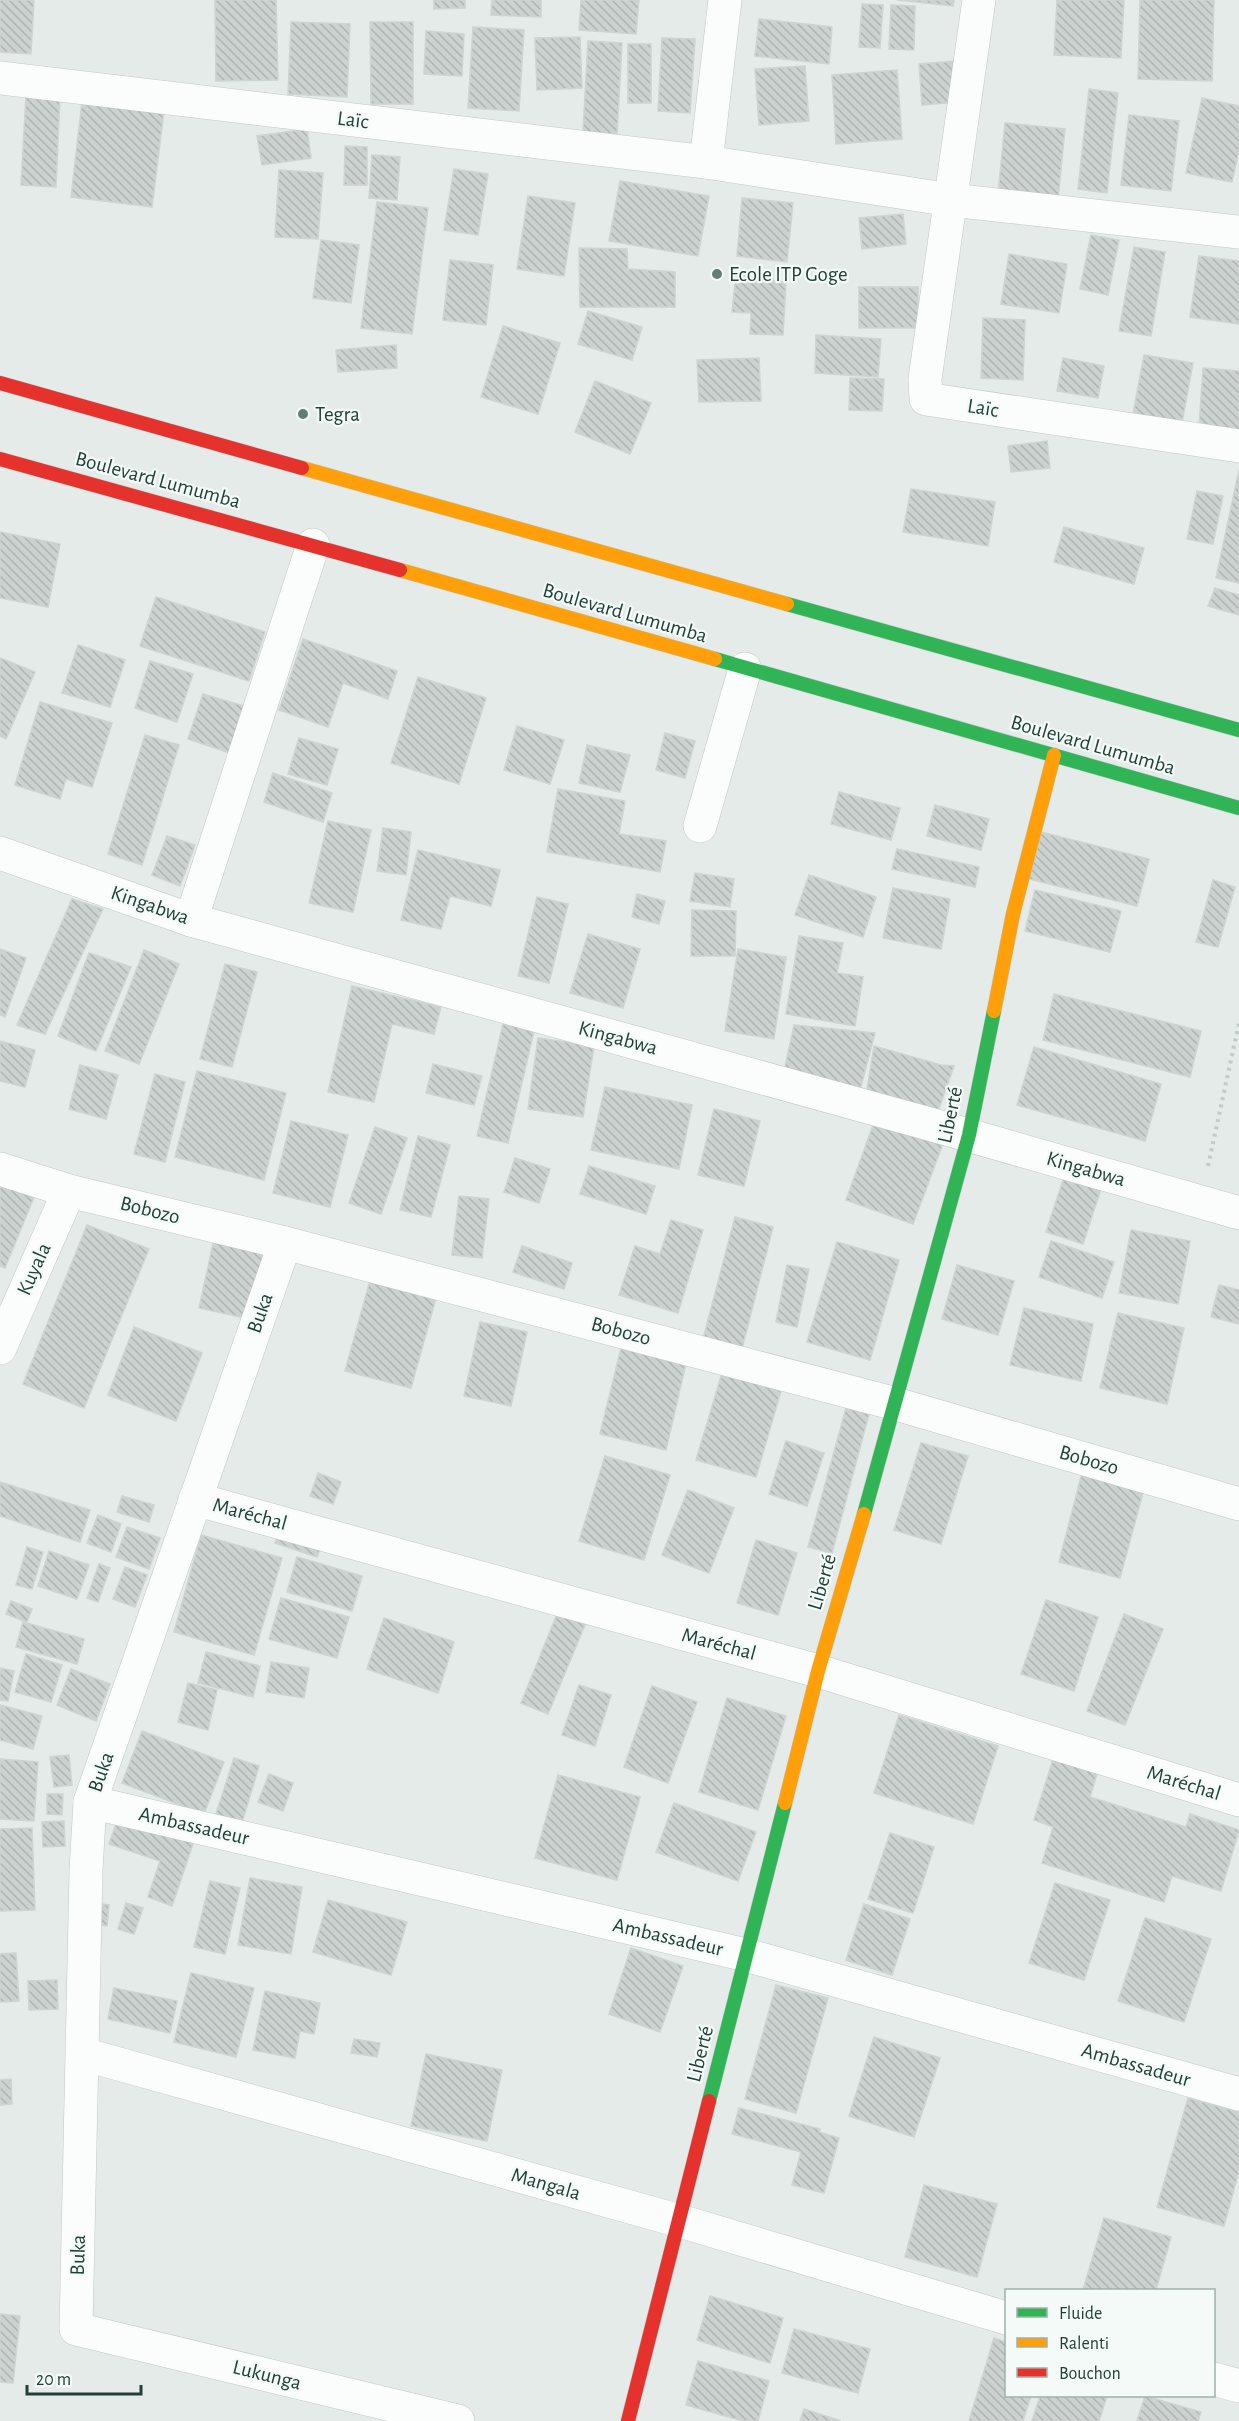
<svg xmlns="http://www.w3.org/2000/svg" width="1239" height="2421" font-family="'Alegreya Sans',sans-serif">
<defs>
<pattern id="building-back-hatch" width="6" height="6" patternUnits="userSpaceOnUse" patternTransform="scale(1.5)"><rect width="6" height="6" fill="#ccd2d0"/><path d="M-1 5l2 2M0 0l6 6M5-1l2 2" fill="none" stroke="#afb5b3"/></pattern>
</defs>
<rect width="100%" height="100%" fill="#e5ebe8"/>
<g fill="url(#building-back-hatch)" stroke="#ced4d1" stroke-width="1.5">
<path d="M0,0h34l-3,54 -31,-2z"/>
<path d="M215,0h61l2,80 -62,1z"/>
<path d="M434,0h31v8l-31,1z"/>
<path d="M492,0h49v17l-50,-2z"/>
<path d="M581,0h58l-3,34 -57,-4z"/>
<path d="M897,0h57l-1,6z"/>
<path d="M1057,0h67l-3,58 -67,-3z"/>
<path d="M1140,0h74l-2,81 -74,-2z"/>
<path d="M862,4l21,1 -3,43 -21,-1z"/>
<path d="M891,5l24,1 -1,44 -25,-1z"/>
<path d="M759,19l73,8 -3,37 -74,-8z"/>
<path d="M291,22l59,2 -3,73 -59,-3z"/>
<path d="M370,22h43v82h-42z"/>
<path d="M473,27l51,3 -5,81 -51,-3z"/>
<path d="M426,31l38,3 -2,42 -38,-2z"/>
<path d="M580,37l2,51 -45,2 -2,-52z"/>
<path d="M662,38l33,1 -5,74 -32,-2z"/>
<path d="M588,41l34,2 -5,91 -34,-2z"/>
<rect x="628" y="44" width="23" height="59"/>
<path d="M956,61l3,41 -37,3 -3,-41z"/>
<path d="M805,66l4,55 -50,4 -4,-56z"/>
<path d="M897,70l5,69 -66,5 -4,-69z"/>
<path d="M1089,89l29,4 -11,100 -29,-4z"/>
<path d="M83,93l82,10 -13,104 -81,-10z"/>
<path d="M26,95l34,2 -4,90 -35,-2z"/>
<path d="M1202,98l37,8v44l-7,32 -46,-9z"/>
<path d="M1129,115l50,6 -8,70 -50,-6z"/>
<path d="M1005,123l60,6 -7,70 -60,-6z"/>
<path d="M307,129l4,29 -49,7 -5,-29z"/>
<path d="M345,146l22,1v38h-23z"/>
<path d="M372,155l28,2 -3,43 -28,-2z"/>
<path d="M454,169l34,5 -10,61 -34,-5z"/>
<path d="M279,170l44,3 -5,66 -43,-2z"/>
<path d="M620,181l89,15 -11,60 -89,-15z"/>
<path d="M528,196l47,7 -11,73 -47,-7z"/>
<path d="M742,198l51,5 -6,59 -50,-6z"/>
<path d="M377,202l51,6 -16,126 -51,-6z"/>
<path d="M903,214l3,30 -44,5 -3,-31z"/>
<path d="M1091,235l28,5 -11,55 -28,-6z"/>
<path d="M321,240l38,5 -8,58 -38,-5z"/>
<path d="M1134,247l31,5 -14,84 -32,-5z"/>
<path d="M579,248l48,1 1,20 47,3v35h-95z"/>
<path d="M1009,254l58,10 -8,49 -58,-9z"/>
<path d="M1199,256l40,5v63l-49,-7z"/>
<path d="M450,260l43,5 -7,60 -43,-5z"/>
<path d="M736,275l50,7 -3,53 -33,-1 1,-21 -19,-1z"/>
<rect x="859" y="287" width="59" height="41"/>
<path d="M588,311l54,16 -10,33 -54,-16z"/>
<path d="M983,318l42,2 -2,60 -42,-2z"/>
<path d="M503,326l57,17 -22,71 -57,-17z"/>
<path d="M816,335l65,4 -3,38 -63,-4z"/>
<path d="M396,345l1,23 -59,4 -2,-22z"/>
<path d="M1144,355l49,8 -11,60 -49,-9z"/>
<path d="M759,358l2,43 -62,1 -2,-42z"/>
<path d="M1063,358l41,8 -6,32 -41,-7z"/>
<path d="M1203,368l36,3v59l-40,-3z"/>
<path d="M850,378l34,1 -2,32 -33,-1z"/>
<path d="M595,381l56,22 -21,51 -55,-22z"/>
<path d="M1047,441l3,27 -39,4 -3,-26z"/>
<path d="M1239,470v113l-23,-5z"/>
<path d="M911,489l84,13 -7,44 -85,-14z"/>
<path d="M1197,491l26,5 -10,48 -26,-5z"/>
<path d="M1064,527l80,21 -10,36 -80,-22z"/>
<path d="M0,532l60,12 -12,63 -48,-9z"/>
<path d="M1215,588l24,7v20l-31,-9z"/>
<path d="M156,597l109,35 -16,49 -109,-35z"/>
<path d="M303,639l94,32 -9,28 -45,-16 -15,44 -49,-17z"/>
<path d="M78,645l47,15 -15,47 -48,-14z"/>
<path d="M0,658l35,14 -29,67 -6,-3z"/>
<path d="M150,661l43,13 -16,48 -42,-14z"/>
<path d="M418,677l68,21 -27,86 -68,-21z"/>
<path d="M203,694l48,14 -15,47 -48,-16z"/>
<path d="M40,702l72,21 -20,64 -26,-8 -6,20 -45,-14z"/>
<path d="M517,726l47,14 -14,44 -46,-14z"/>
<path d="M665,733l30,8 -10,37 -29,-8z"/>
<path d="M145,735l34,10 -37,120 -34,-11z"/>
<path d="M299,738l39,11 -11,36 -39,-11z"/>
<path d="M587,745l43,10 -10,37 -41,-9z"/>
<path d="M273,773l59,20 -9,29 -59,-20z"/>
<path d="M558,789l67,12 -6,33 47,7 -6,31 -113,-20z"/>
<path d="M839,792l61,16 -9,32 -60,-16z"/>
<path d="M935,805l54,14 -8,31 -54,-14z"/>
<path d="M328,821l43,9 -18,82 -44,-9z"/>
<path d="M383,828l28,4 -5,43 -29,-4z"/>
<path d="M1041,832l108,27 -12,47 -108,-27z"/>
<path d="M167,836l28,9 -15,41 -28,-11z"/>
<path d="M897,849l82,18 -4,20 -83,-18z"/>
<path d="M418,850l82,20 -9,36 -41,-10 -9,33 -40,-9z"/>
<path d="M695,873l39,6 -4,28 -40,-6z"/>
<path d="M809,875l67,22 -13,40 -68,-22z"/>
<path d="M1213,880l22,7 -17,60 -22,-5z"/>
<path d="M893,888l57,11 -9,50 -58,-11z"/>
<path d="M1035,890l86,21 -11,41 -85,-21z"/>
<path d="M637,894l28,7 -6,23 -27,-7z"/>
<path d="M537,897l31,7 -19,79 -31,-7z"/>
<path d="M72,899l31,10 -58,125 -28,-9z"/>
<path d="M692,910l44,1 -1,45h-44z"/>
<path d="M588,934l52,15 -17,59 -53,-15z"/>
<path d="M799,936l44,7 -6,30 26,4 -8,49 -69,-12z"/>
<path d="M0,949l26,9 -21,59 -5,-2z"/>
<path d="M738,949l48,8 -12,82 -49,-8z"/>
<path d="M144,950l35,14 -40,100 -34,-13z"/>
<path d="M89,953l42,14 -35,84 -38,-15z"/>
<path d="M225,964l32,8 -25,95 -32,-8z"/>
<path d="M352,986l89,21 -7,27 -42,-10 -18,78 -46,-10z"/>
<path d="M1054,994l147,37 -11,46 -147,-37z"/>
<path d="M503,1024l31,7 -26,112 -31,-7z"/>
<path d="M794,1025l81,8 -16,61 -76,-18z"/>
<path d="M538,1038l56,8 -11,71 -55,-8z"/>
<path d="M0,1041l35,9 -10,37 -25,-6z"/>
<path d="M874,1046l67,19 13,1 -21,59 -67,-29z"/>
<path d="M1034,1047l127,37 -16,57 -128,-36z"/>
<path d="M433,1064l49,12 -8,29 -48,-12z"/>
<path d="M80,1065l38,10 -12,44 -37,-10z"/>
<path d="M197,1071l89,22 -22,87 -89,-23z"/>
<path d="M155,1074l30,8 -20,80 -31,-8z"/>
<path d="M605,1087l87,18 -13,64 -88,-19z"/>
<path d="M714,1109l46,12 -16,65 -46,-11z"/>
<path d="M876,1117l68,24 -31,83 -67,-24z"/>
<path d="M291,1121l57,14 -18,72 -57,-14z"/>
<path d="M375,1127l32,11 -26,76 -32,-11z"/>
<path d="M418,1136l32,9 -19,72 -31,-7z"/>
<path d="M515,1158l35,11 -11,34 -35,-11z"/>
<path d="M589,1166l66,20 -9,28 -66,-20z"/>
<path d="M1065,1174l37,12 -19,58 -37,-12z"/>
<path d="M0,1181l35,14 -30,73 -5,-2z"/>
<path d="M459,1196l30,3 -7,59 -30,-3z"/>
<path d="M735,1217l38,10 -31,122 -39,-10z"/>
<path d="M671,1220l32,10 -25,83 -59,-18 16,-49 25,8z"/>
<path d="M87,1225l62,24 -65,159 -61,-24z"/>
<path d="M216,1230l51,11 -17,78 -51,-11z"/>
<path d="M1131,1230l59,11 -12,63 -59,-11z"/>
<path d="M1051,1241l63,21 -12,36 -63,-21z"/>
<path d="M837,1242l62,18 -29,100 -63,-18z"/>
<path d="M522,1246l50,17 -8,26 -51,-17z"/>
<path d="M787,1265l22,4 -12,58 -21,-5z"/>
<path d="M957,1265l57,16 -16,54 -56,-16z"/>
<path d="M372,1273l66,18 -27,97 -66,-17z"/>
<path d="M1219,1285l20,5v34l-28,-7z"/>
<path d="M1024,1308l69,16 -12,57 -71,-16z"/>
<path d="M1118,1313l66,15 -17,76 -67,-16z"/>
<path d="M480,1322l47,10 -16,74 -47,-10z"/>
<path d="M134,1327l68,26 -26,68 -68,-26z"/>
<path d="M622,1344l65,15 -21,91 -66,-16z"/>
<path d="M722,1373l59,18 -25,86 -60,-17z"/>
<path d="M846,1408l23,6 -37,139 -24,-6z"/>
<path d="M786,1441l38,12 -17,53 -38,-12z"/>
<path d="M921,1443l47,13 -27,88 -47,-14z"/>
<path d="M605,1456l65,19 -26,85 -65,-19z"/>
<path d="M318,1473l23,9 -8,22 -23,-8z"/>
<path d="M1082,1473l62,16 -24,89 -61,-16z"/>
<path d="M0,1482l90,28 -10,32 -80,-26z"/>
<path d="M688,1490l46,18 -25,65 -47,-18z"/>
<path d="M122,1496l32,9 -5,17 -32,-10z"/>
<path d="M98,1515l23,9 -10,28 -24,-9z"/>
<path d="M127,1527l33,11 -11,31 -33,-12z"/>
<path d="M280,1530l42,14 -5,13 -42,-14z"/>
<path d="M201,1535l81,23 -28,97 -80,-23z"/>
<path d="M756,1540l41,13 -19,62 -41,-12z"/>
<path d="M27,1547l16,5 -11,37 -16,-4z"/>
<path d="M49,1551l40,14 -12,34 -39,-13z"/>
<path d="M297,1557l65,19 -10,35 -65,-19z"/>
<path d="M99,1564l11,4 -12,34 -11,-4z"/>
<path d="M125,1567l22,8 -12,32 -22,-8z"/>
<path d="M281,1598l68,19 -12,41 -68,-19z"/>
<path d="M1046,1600l52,17 -24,74 -53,-17z"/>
<path d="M11,1601l21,8 -5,13 -21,-8z"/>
<path d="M559,1609l28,11 -39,94 -27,-11z"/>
<path d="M1124,1614l39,15 -38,96 -38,-14z"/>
<path d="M384,1618l70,24 -16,51 -71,-24z"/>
<path d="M23,1622l61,17 -7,25 -61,-17z"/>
<path d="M206,1652l54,14 -7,31 -55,-14z"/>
<path d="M26,1654l36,11 -11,37 -36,-10z"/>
<path d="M271,1662l38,6 -5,30 -38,-6z"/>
<path d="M0,1668l14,3 -6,30 -8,-1z"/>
<path d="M71,1669l39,15 -14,37 -39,-16z"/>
<path d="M188,1683l29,7 -9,40 -30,-8z"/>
<path d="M579,1685l32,10 -16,51 -33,-11z"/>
<path d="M652,1686l45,16 -29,81 -44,-16z"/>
<path d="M727,1698l59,18 -28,94 -59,-18z"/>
<path d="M0,1705l42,11 -9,33 -33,-9z"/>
<path d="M899,1715l99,31 -25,78 -99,-31z"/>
<path d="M142,1731l82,31 -20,52 -82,-31z"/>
<path d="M1055,1753l44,14 -9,30 96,30 4,-13 49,16 -18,61 -49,-15 -8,26 -122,-39 11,-36 -19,-7z"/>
<path d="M69,1755l3,30 -18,2 -4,-30z"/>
<path d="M234,1758l25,8 -17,57 -26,-9z"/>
<path d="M0,1759l38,3 -4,59 -34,-2z"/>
<path d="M269,1774l24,9 -10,28 -25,-9z"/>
<path d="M558,1775l82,22 -23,83 -82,-22z"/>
<path d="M47,1794h16l-1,21 -15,-1z"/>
<path d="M674,1803l82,29 -18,49 -82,-29z"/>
<path d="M118,1818l76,23 -22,65 -24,-9 12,-36 -51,-17z"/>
<path d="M64,1821l1,25 -22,1 -1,-25z"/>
<path d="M32,1828l3,82 -35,1v-82z"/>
<path d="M890,1833l44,14 -21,66 -45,-14z"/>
<path d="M250,1878l52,9 -11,67 -53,-9z"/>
<path d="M210,1881l30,7 -15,66 -31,-7z"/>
<path d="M1055,1883l55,17 -26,80 -55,-17z"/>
<path d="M328,1900l79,22 -16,53 -78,-23z"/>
<path d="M92,1903l17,2 -2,21 -17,-2z"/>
<path d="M126,1903l17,5 -9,26 -16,-5z"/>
<path d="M864,1904l46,15 -18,56 -46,-15z"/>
<path d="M1145,1918l66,21 -27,83 -66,-21z"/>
<path d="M631,1948l52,18 -23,66 -51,-18z"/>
<path d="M16,1953l3,48 -19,1v-48z"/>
<path d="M191,1973l63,15 -18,69 -62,-15z"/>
<path d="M57,1980l1,29 -29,1 -1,-29z"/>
<path d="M776,1985l52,13 -32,115 -51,-14z"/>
<path d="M114,1988l63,13 -7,32 -62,-14z"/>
<path d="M265,1991l55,12 -6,31 -14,-3 -5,27 -42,-8z"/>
<path d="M874,2037l66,21 -26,79 -65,-21z"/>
<path d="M354,2039l26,4 -3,14 -26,-4z"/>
<path d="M426,2054l76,16 -15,71 -76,-15z"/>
<path d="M11,2079l1,25 -12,1v-25z"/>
<path d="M1188,2098l51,14v59l-15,55 -67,-19z"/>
<path d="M739,2108l81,21 -1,3 20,6 -15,55 -32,-8 9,-33 -69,-18z"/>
<path d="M924,2185l73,19 -20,73 -72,-20z"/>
<path d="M1104,2218l67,19 -15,53h-73z"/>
<path d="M710,2296l73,22 -13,45 -73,-23z"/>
<path d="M0,2314l20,2 -7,67 -13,-1z"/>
<path d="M794,2329l76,20 -12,44 -76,-20z"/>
<path d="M994,2338l12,4v54h25l-8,25h-54z"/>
<path d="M698,2361l71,20 -11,40h-15l-57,-16z"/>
<path d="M1040,2396h67l-8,25h-67z"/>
<path d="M1145,2396l56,16 -3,9h-61z"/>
<path d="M804,2409l37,12h-41z"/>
</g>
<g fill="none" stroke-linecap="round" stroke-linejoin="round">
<g stroke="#c2c8c6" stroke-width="34">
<g id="street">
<path d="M979,0l-54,379 1,20 313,47"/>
<path d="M0,78l706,84 245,38 288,32"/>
<path d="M706,162l19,-162"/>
<path d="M700,826l45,-157"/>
<path d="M0,853l191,67 742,205 306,88"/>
<path d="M191,920l122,-375"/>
<path d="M0,1169l69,22 216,52 611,161 343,100"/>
<path d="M285,1243l-195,559 -4,68 -10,459 382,92"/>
<path d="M0,1348l69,-157"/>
<path d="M195,1499l623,172 421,129"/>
<path d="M90,1802l656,153 493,139"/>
<path d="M83,2054l597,167 326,97"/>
<path d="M1214,2379l25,7"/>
</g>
</g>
<g stroke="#c1c9c6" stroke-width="15">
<g id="fast">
<path d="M787,604l452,126"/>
<path d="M715,659l524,149"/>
<path d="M864,1514l105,-379 25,-124"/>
<path d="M709,2101l76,-298"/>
</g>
</g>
<g stroke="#c1c9c6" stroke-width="15">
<g id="slow">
<path d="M302,468l485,136"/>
<path d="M400,570l315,89"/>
<path d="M994,1011l19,-97 41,-159"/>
<path d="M785,1803l33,-132 46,-157"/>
</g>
</g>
<g stroke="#c1c9c6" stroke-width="15">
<g id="jam">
<path d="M0,383l302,85"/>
<path d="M0,459l400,111"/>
<path d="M628,2421l81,-320"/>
</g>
</g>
<path stroke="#c1cbc8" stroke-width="4" stroke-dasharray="3 4.5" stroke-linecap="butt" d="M1208,1166l31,-143"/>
<use href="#street" stroke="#fbfcfc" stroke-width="33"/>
<use href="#fast" stroke="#30b455" stroke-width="14"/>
<use href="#slow" stroke="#ff9f0a" stroke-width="14"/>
<use href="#jam" stroke="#e5322d" stroke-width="14"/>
</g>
<g fill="#667c76" stroke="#f4faf7" stroke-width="2">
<circle cx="717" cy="274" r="6"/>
<circle cx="303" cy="414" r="6"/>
</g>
<g text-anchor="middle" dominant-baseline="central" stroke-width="4.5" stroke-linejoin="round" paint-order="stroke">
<g font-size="21" fill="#224039" stroke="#f4faf7">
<text transform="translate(353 120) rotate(7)">Laïc</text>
<text transform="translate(983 408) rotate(9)">Laïc</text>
<text transform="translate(158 480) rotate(15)">Boulevard Lumumba</text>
<text transform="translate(625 613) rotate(16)">Boulevard Lumumba</text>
<text transform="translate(1093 745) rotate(16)">Boulevard Lumumba</text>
<text transform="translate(150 905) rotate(19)">Kingabwa</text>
<text transform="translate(618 1038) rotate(15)">Kingabwa</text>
<text transform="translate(950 1115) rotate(-78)">Liberté</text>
<text transform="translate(1086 1169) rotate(16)">Kingabwa</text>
<text transform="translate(150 1210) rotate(14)">Bobozo</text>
<text transform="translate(34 1269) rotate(-66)">Kuyala</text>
<text transform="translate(260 1313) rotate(-71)">Buka</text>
<text transform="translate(621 1331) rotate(15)">Bobozo</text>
<text transform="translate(1089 1460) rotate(16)">Bobozo</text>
<text transform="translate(250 1514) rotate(15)">Maréchal</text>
<text transform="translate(822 1582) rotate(-74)">Liberté</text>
<text transform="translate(719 1644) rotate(15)">Maréchal</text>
<text transform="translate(101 1772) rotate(-71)">Buka</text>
<text transform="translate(1184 1783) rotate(17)">Maréchal</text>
<text transform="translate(194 1826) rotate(13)">Ambassadeur</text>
<text transform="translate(668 1937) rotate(13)">Ambassadeur</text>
<text transform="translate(700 2054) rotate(-76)">Liberté</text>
<text transform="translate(1136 2065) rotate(16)">Ambassadeur</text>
<text transform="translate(546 2184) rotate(16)">Mangala</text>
<text transform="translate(78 2255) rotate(-88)">Buka</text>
<text transform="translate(267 2375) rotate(14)">Lukunga</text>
</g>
<g font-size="21" fill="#224039" stroke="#f4faf7" text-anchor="start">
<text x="729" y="274">Ecole ITP Goge</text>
<text x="315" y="414">Tegra</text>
</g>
</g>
<rect x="1005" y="2289" width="210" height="108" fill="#f4faf7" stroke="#a0b0ab" stroke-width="1.5"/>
<rect x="1017" y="2308" width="30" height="9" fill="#30b455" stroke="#a0b0ab" stroke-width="1.5"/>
<text x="1059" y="2319" font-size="18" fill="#224039">Fluide</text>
<rect x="1017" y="2338" width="30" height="9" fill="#ff9f0a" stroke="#a0b0ab" stroke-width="1.5"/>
<text x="1059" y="2349" font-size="18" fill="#224039">Ralenti</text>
<rect x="1017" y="2368" width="30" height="9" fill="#e5322d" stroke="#a0b0ab" stroke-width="1.5"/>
<text x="1059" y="2379" font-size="18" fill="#224039">Bouchon</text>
<path d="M27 2385v9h114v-9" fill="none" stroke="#224039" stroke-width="3"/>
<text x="36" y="2385" font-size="18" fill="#224039" stroke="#f4faf7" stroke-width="4.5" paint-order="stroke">20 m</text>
</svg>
